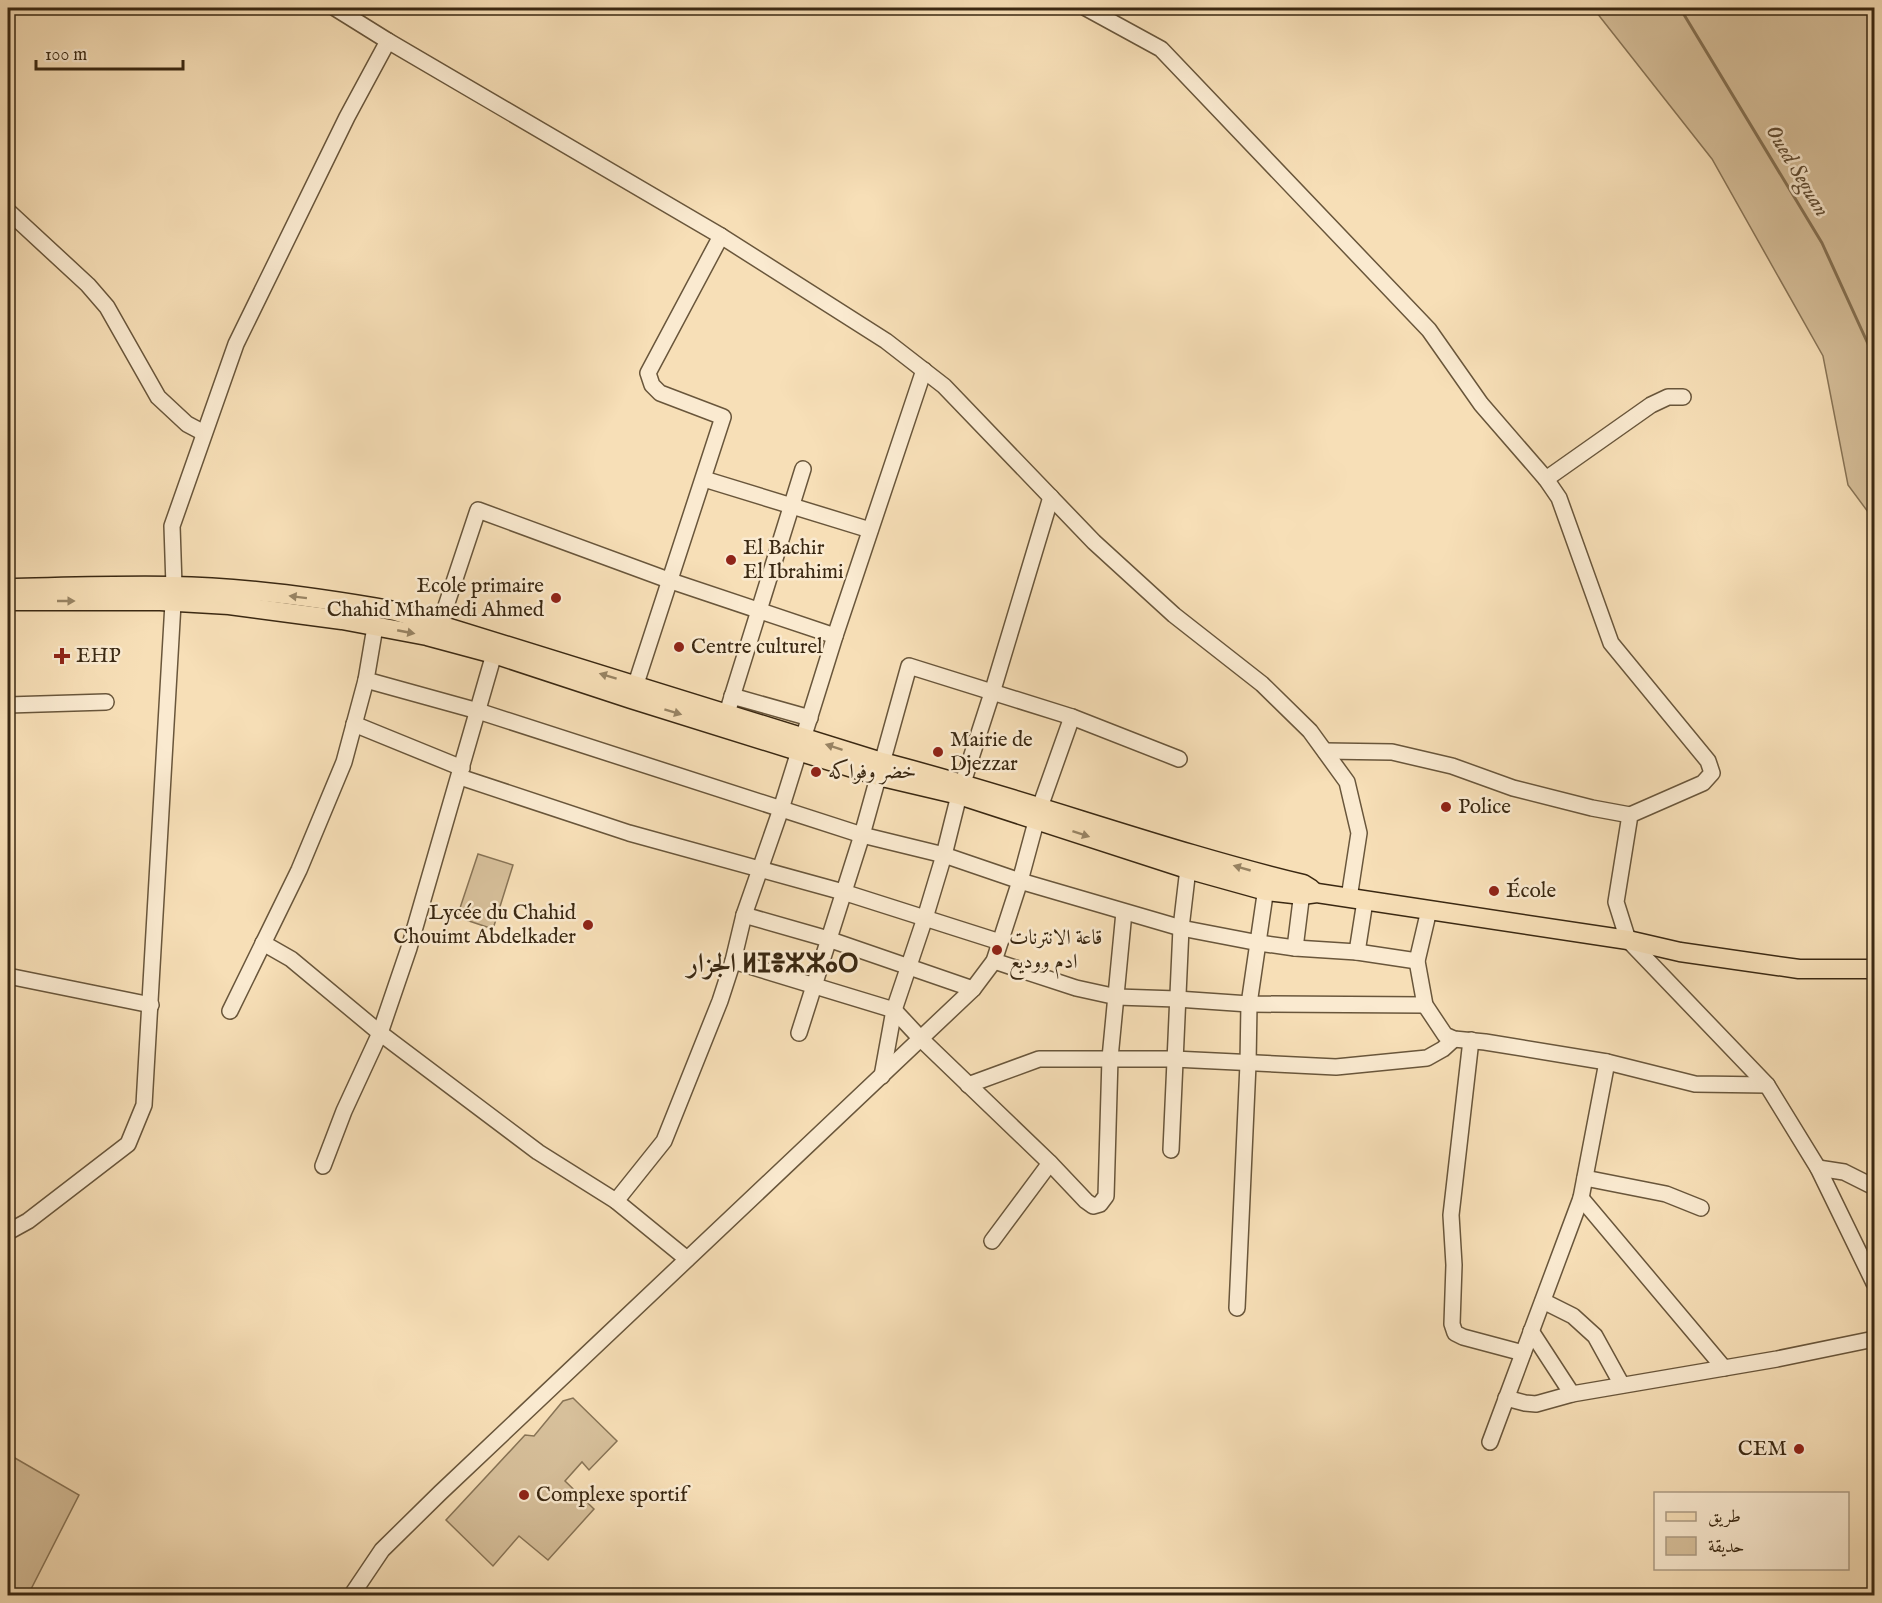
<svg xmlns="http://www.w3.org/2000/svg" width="1882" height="1603" font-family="'IM FELL English',Amiri,'Noto Sans Tifinagh',serif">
<rect width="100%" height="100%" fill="#f7dfb7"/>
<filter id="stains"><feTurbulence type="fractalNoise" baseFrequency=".00333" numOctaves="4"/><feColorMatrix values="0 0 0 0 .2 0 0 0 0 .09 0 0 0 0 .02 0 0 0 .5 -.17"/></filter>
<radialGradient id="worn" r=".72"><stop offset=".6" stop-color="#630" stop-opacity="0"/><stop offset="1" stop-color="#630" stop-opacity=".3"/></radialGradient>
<g fill="#d7c09b" stroke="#887456" stroke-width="1.5">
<path d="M1593,8h281v512l-26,-35 -25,-129 -111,-197z"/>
<path d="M478,854l35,11 -20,64 -36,-12z"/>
<path d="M573,1398l44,43 -28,29 -7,-8 -17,19 29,28 -46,51 -29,-24 -26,30 -47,-46 79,-85 9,1 29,-35z"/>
<path d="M8,1454l71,41 -51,100h-20z"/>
</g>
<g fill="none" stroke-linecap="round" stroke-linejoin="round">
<path stroke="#857153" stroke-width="3" d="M1680,8l142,235 52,114"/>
<g stroke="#69563b" stroke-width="18">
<g id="minor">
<path d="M335,8l53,33 333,195 165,105 58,45 150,156 80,73 88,69 48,47 37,51 12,51 -10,65"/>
<path d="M1086,8l75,41 268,281 52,74 65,75 13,19 52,145 97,118 4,12 -9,10 -73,32 -14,87 12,38 139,145 51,83 56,115"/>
<path d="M8,211l80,74 19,22 51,90 29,27 17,9"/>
<path d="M704,479l166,51"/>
<path d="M1546,479l105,-74 17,-8h15"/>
<path d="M375,627l-9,53 112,31 384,124 82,20 76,26 161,47 78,15 36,5 62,4 60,9"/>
<path d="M436,636l42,-126 193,71 164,55"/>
<path d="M632,696l91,-279 -63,-24 -8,-8 -4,-12 73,-137"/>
<path d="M732,696l78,22"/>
<path d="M8,705l98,-3"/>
<path d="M727,713l76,-244"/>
<path d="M354,724l108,44"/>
<path d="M1325,751l67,1 60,14 61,22 79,20 38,7"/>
<path d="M460,777l169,56 214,59 157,50"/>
<path d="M1429,910l-12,51 8,44 20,30 9,4 31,3 122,20 88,22 72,1"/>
<path d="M744,915l84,24 145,50"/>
<path d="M263,943l28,16 89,74 158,119 78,49 71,58"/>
<path d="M1295,948l8,-64"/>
<path d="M1357,952l8,-51"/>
<path d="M733,961l161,49 27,29 129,124 36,38 7,5 7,-2 6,-8 4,-138 14,-146"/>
<path d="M994,961l82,27 41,9 60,2 72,5 176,1"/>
<path d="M8,976l143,29"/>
<path d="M230,1011l69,-141 45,-108 22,-82"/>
<path d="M799,1033l63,-198 47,-169 163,51 107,42"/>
<path d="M1471,1040l-20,175 3,50 -2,59 3,9 8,4 60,16"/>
<path d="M882,1076l12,-66 31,-92 19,-63 15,-60 33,-102 59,-196"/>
<path d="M968,1085l71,-26h135l162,8 91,-9 16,-9 11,-10"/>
<path d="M1171,1150l10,-222 8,-68"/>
<path d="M323,1166l21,-55 36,-78 29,-85 85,-294"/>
<path d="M1818,1168l26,4 30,15"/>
<path d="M1585,1178l81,16 35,14"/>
<path d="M1581,1198l143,170"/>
<path d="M616,1201l48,-60 56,-140 13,-40 11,-46 37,-106 54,-173 89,-266"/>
<path d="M8,1232l20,-11 100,-77 16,-39 30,-519 -2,-60 64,-182 111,-227 41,-76"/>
<path d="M992,1241l58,-78"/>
<path d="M1543,1301l30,15 22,20 27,49"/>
<path d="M1237,1308l11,-244 1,-60 18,-123"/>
<path d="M1531,1331l41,63"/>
<path d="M1506,1398l19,5 11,1 36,-10 205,-35 97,-20"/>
<path d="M1490,1442l91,-244 26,-136"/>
<path d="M351,1596l31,-46 58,-57 533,-504 21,-28 26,-80 20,-74 32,-90"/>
</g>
</g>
<g stroke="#3a2812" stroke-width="21">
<g id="major">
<path d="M8,588c54,-1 109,-3 164,-2 74,1 150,12 223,25l487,151c142,36 279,88 421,122l8,5"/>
<path d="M8,601h152l69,4 113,15 85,16 67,18 137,45 247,77 81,19 228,74 79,22 36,4 15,-2 311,47 52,12 119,17h75"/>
</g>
</g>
<use href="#minor" stroke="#faead0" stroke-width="15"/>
<use href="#major" stroke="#f7dfb7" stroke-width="18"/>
</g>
<defs><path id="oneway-solid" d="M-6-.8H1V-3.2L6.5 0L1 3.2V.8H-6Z" transform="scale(1.5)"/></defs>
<g fill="#988464">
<use href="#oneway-solid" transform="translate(298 597) rotate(-173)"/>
<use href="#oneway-solid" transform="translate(66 601)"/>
<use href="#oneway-solid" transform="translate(406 632) rotate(11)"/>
<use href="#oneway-solid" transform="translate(608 676) rotate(-163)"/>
<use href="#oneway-solid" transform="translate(673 712) rotate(17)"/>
<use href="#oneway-solid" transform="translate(834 747) rotate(-162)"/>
<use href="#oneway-solid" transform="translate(1081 834) rotate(18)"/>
<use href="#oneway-solid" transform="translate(1242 868) rotate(-164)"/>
</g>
<g fill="#8f2418" stroke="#faead0" stroke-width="2">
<circle cx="731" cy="560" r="6"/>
<circle cx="556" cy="598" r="6"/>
<circle cx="679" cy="647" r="6"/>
<path d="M59 647h6v6h6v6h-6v6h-6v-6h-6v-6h6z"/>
<circle cx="938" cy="752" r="6"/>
<circle cx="816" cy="772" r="6"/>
<circle cx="1446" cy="807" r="6"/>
<circle cx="1494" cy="891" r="6"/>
<circle cx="588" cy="925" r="6"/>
<circle cx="997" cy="950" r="6"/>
<circle cx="1799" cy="1449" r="6"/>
<circle cx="524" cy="1495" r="6"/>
</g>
<g text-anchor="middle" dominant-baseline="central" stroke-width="5" stroke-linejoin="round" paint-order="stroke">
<g font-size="21" fill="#3a2812" stroke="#faead0" text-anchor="start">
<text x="743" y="548">El Bachir<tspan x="743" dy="24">El Ibrahimi</tspan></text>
<text x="544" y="586" text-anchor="end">Ecole primaire<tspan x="544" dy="24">Chahid Mhamedi Ahmed</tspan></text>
<text x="691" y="647">Centre culturel</text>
<text x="76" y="656">EHP</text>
<text x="950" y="740">Mairie de<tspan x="950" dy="24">Djezzar</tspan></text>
<text x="828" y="772">خضر وفواكه</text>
<text x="1458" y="807">Police</text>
<text x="1506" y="891">École</text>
<text x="576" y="913" text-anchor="end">Lycée du Chahid<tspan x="576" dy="24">Chouimt Abdelkader</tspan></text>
<text x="1009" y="938">قاعة الانترنات<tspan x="1009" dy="24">ادم ووديع</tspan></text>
<text x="1787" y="1449" text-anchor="end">CEM</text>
<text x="536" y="1495">Complexe sportif</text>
</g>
<g font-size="22" font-style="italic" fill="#604c33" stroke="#faead0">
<text transform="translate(1797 171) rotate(59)">Oued Seguan</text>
</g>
<g font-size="27" font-weight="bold" fill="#3a2812" stroke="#faead0">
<text x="773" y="965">الجزار ⵍⵊⴻⵣⵣⴰⵔ</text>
</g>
</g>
<rect width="1882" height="1603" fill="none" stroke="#f7dfb7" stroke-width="30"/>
<rect x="9" y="9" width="1864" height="1585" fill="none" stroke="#3a2812" stroke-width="3"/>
<rect x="15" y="15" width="1852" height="1573" fill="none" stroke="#3a2812" stroke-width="1.5"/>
<rect x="1654" y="1492" width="195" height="78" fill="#faead0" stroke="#ad9c84" stroke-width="1.5"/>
<rect x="1666" y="1512" width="30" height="9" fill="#f7dfb7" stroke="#ad9c84" stroke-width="1.5"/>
<text x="1708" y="1522" font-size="18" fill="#3a2812">طريق</text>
<rect x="1666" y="1537" width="30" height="18" fill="#d7c09b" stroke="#ad9c84" stroke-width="1.5"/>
<text x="1708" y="1552" font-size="18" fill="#3a2812">حديقة</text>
<path d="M36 60v9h147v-9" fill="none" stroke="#3a2812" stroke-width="3"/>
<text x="45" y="60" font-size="18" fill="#3a2812" stroke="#faead0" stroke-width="4.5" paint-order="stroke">100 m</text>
<rect width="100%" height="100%" filter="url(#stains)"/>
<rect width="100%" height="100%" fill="url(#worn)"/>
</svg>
